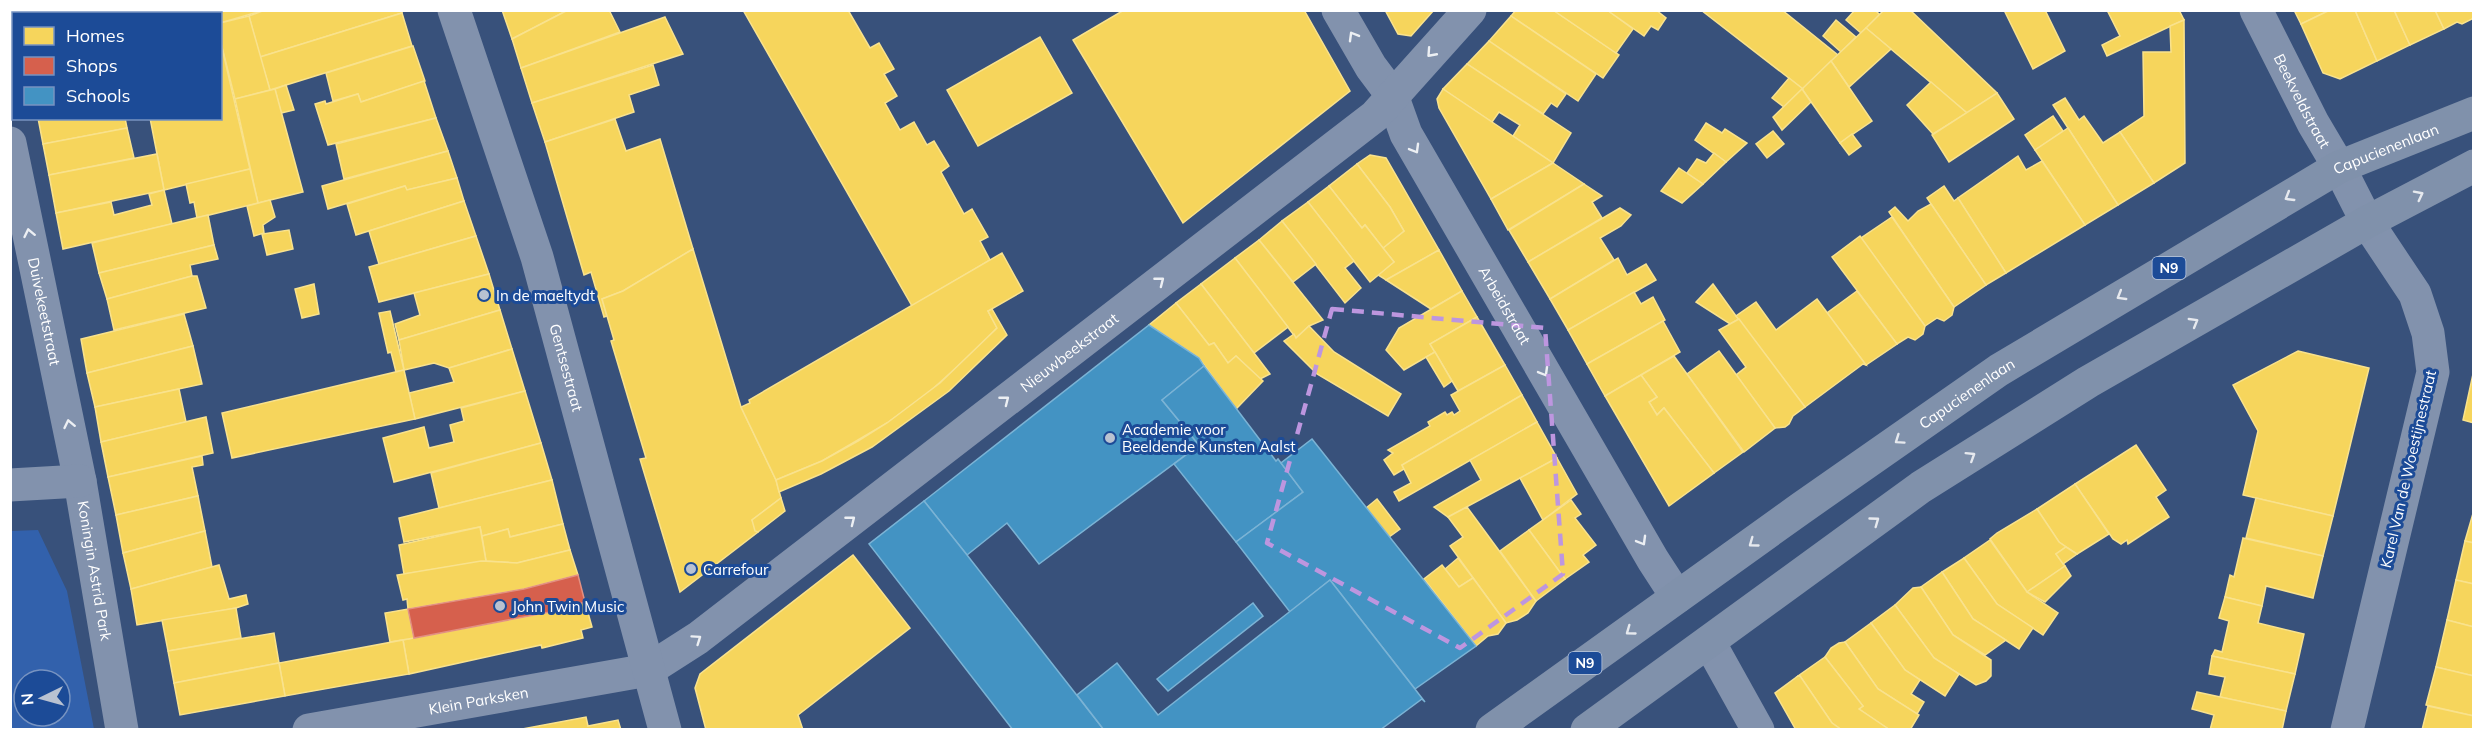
<svg xmlns="http://www.w3.org/2000/svg" width="2484" height="740" font-family="Mulish,sans-serif">
<rect width="100%" height="100%" fill="#38517b"/>
<path fill="#3261ac" fill-rule="evenodd" d="M38,530l29,61 27,138h-83v-198zM24,680h36v36h-36z"/>
<g fill="#f6d55c" stroke="#f9e28d" stroke-width="1.5">
<path d="M16,10h77l-10,4h-66z"/>
<path d="M100,10h114l1,4h-115z"/>
<path d="M214,10h51l-45,13v-9h-5z"/>
<path d="M265,10h136l1,3 -142,44 -11,-41z"/>
<path d="M502,10h66l-56,29z"/>
<path d="M568,10h41l11,22 -99,36 -9,-29z"/>
<path d="M743,10h105l22,38 9,-5 15,26 -10,5 13,22 -12,7 15,27 14,-8 13,23 7,-4 15,25 -8,6 23,42 8,-5 16,28 -8,4 10,19 -78,46z"/>
<path d="M1124,10h180l46,81 -167,132 -110,-183z"/>
<path d="M1385,10h49l-23,26 -13,-2z"/>
<path d="M1516,10h37l66,45 -16,23 -92,-62z"/>
<path d="M1553,10h54l26,19 -17,24z"/>
<path d="M1607,10h49l10,8 -8,12 -7,-4 -7,10z"/>
<path d="M1701,10h81l56,45 -35,34z"/>
<path d="M1855,10h20l5,5 -19,18 -15,-13z"/>
<path d="M1884,10h26l87,83 -30,20 -101,-85z"/>
<path d="M2004,10h41l20,41 -32,18z"/>
<path d="M2107,10h72l5,10 -77,36 -5,-11 18,-9z"/>
<path d="M2294,10h36l-29,14z"/>
<path d="M2330,10h25l22,51 -37,18 -17,-6 -22,-49z"/>
<path d="M2355,10h39l16,35 -33,16z"/>
<path d="M2394,10h41l9,19 -34,16z"/>
<path d="M2435,10h39v5l-2,4 -10,5 -5,-2 -13,7z"/>
<path d="M402,13l10,33 -142,44 -10,-33z"/>
<path d="M249,16l21,74 -35,9 -15,-60v-16z"/>
<path d="M1511,16l85,58 -18,27 -89,-60z"/>
<path d="M665,17l18,37 -151,49 -11,-35z"/>
<path d="M1836,20l20,17 -15,15 -18,-16z"/>
<path d="M2184,20l1,143 -31,20 -34,-51 24,-16 -1,-64h28l-1,-26z"/>
<path d="M1866,28l25,21 -42,38 -18,-26z"/>
<path d="M1040,37l32,56 -94,53 -31,-56z"/>
<path d="M220,39l30,130 -86,21 -14,-72h70z"/>
<path d="M1489,41l77,53 -9,13 -6,-4 -8,11 -76,-50z"/>
<path d="M413,46l12,35 -64,21 -3,-8 -25,7 -7,-28z"/>
<path d="M1831,61l41,60 -32,22 -38,-54z"/>
<path d="M1467,64l104,69 -18,30 -40,-27 7,-11 -21,-13 -7,10 -49,-33z"/>
<path d="M653,65l6,20 -30,10 5,17 -89,30 -13,-39z"/>
<path d="M1789,78l14,11 -19,18 -12,-9z"/>
<path d="M424,81l12,37 -108,27 -13,-41 10,-3 1,3 32,-10 3,8z"/>
<path d="M1931,82l36,31 -34,21 -26,-29z"/>
<path d="M286,85l8,25 -13,3 -6,-24z"/>
<path d="M275,89l28,103 -45,11 -23,-104z"/>
<path d="M1443,89l49,33 61,41 -62,36 -52,-91 -2,-9z"/>
<path d="M1802,89l9,13 -29,28 -9,-13z"/>
<path d="M1997,93l17,26 -65,43 -17,-27z"/>
<path d="M2065,98l14,22 5,-4 19,27 17,-11 34,51 -36,22 -65,-100z"/>
<path d="M2053,116l10,15 -28,19 -10,-15z"/>
<path d="M38,118h87l2,10 -84,16z"/>
<path d="M436,118l12,33 -104,28 -8,-35z"/>
<path d="M615,119l11,32 34,-12 33,110 -70,42 -21,8 5,17 -3,1 -13,-45 -7,3 -39,-133z"/>
<path d="M1706,123l16,10 3,-4 22,14 -21,19 -31,-22z"/>
<path d="M127,128l7,30 -85,17 -6,-31z"/>
<path d="M2068,128l50,77 -33,20 -50,-75z"/>
<path d="M1773,131l11,13 -17,14 -11,-14z"/>
<path d="M1852,134l9,12 -12,9 -9,-12z"/>
<path d="M448,151l9,27 -50,12 -2,-4 -77,23 -6,-23z"/>
<path d="M1714,153l12,9 -23,22 -16,-11 10,-14 9,4z"/>
<path d="M157,154l7,36 -108,23 -7,-38z"/>
<path d="M1370,155l16,3 53,92 -53,30 -8,-5 16,-13 -11,-14 21,-17 -14,-24 -33,-43z"/>
<path d="M2018,156l8,14 16,-9 43,64 -79,48 -48,-75z"/>
<path d="M1553,163l31,21 -76,46 -17,-31z"/>
<path d="M1357,164l33,43 14,24 -21,17 -18,-23 -3,3 -33,-42z"/>
<path d="M1679,168l24,16 -21,19 -21,-12z"/>
<path d="M250,169l8,34 -61,15 -3,-16 -4,1 -4,-19z"/>
<path d="M457,178l7,23 -108,34 -9,-31 58,-18 2,4z"/>
<path d="M1584,184l18,12 -10,6 10,16 -74,44 -19,-32z"/>
<path d="M1329,186l33,42 3,-3 29,37 -24,20 -62,-80z"/>
<path d="M1944,186l10,15 4,-3 48,75 -20,12 -59,-87z"/>
<path d="M164,190l8,34 -109,25 -7,-36 55,-11 3,13 38,-10 -3,-11z"/>
<path d="M270,200l5,17 -12,8 1,8 -10,3 -7,-30z"/>
<path d="M464,201l12,35 -97,28 -10,-33z"/>
<path d="M1308,202l46,59 -9,7 16,20 -16,15 -63,-82z"/>
<path d="M1931,204l55,81 -32,22 -65,-95 6,-5 13,14 10,-10z"/>
<path d="M1620,208l11,7 -10,11 -21,12 14,22 -64,39 -22,-37z"/>
<path d="M208,215l6,30 -115,28 -7,-30z"/>
<path d="M1892,217l62,90 -2,8 -8,6 -7,-3 -12,8 -64,-88z"/>
<path d="M1282,221l34,43 -23,18 -34,-42z"/>
<path d="M289,230l4,19 -26,6 -5,-21z"/>
<path d="M476,236l13,38 -110,28 -10,-35z"/>
<path d="M1860,236l65,90 -2,8 -8,6 -7,-3 -11,7 -65,-87z"/>
<path d="M1259,240l64,80 -14,6 -13,12 -61,-80z"/>
<path d="M214,245l4,14 -28,6 2,11 -85,23 -8,-26z"/>
<path d="M693,249l48,158 35,73 5,18 -29,22 6,12 -78,60 -40,-133 6,-1 -35,-117 3,-1 -12,-41 21,-8z"/>
<path d="M1439,250l23,41 -31,18 -45,-29z"/>
<path d="M1002,253l21,38 -35,20 9,17 -21,22 -48,43 -41,30 -65,38 -46,19 -35,-73 9,-4 -1,-3z"/>
<path d="M1235,258l53,69 -34,26 -53,-69z"/>
<path d="M1618,258l9,17 19,-11 10,16 -88,50 -18,-31z"/>
<path d="M489,274l11,36 -101,30 -4,-16 25,-9 -6,-22z"/>
<path d="M192,276h5l9,32 -92,22 -7,-31z"/>
<path d="M314,284l5,30 -17,4 -7,-29z"/>
<path d="M1201,284l53,69 16,21 -10,5 -24,-23 -8,7 -14,-20 -5,2 -33,-42z"/>
<path d="M1713,284l23,32 3,3 -9,5 -34,-22z"/>
<path d="M1462,291l15,26 -47,27 5,8 -31,18 -18,-20 13,-22z"/>
<path d="M1857,291l40,53 -31,21 -39,-52z"/>
<path d="M1634,292l7,12 12,-7 12,23 -78,44 -19,-34z"/>
<path d="M1817,299l49,66 -3,-1 -58,43 -69,-91 20,-14 20,28z"/>
<path d="M1176,303l33,42 5,-2 14,20 8,-7 27,25 -27,28 -37,-51 -50,-33z"/>
<path d="M992,309l15,26 -58,56 -77,56 -51,27 -42,18 -3,-12 46,-19 36,-20 29,-18 53,-40 57,-55 -9,-17z"/>
<path d="M500,310l12,39 -63,19 -15,-5 -30,7 -5,-30z"/>
<path d="M390,311l14,59 -8,2 -5,-20 -3,1 -9,-40z"/>
<path d="M184,314l9,32 -106,27 -6,-34z"/>
<path d="M1477,317l28,48 -47,26 -28,-47z"/>
<path d="M1739,319l66,88 -12,9 -4,8 -4,3 -10,1 -39,-53 10,-8 -27,-37z"/>
<path d="M1663,321l17,31 -75,44 -18,-32z"/>
<path d="M1309,326l25,26 67,42 -13,22 -71,-42 -33,-33 10,-7 2,4z"/>
<path d="M193,346l9,38 -107,23 -8,-34z"/>
<path d="M512,349l13,42 -110,28 -6,-26 45,-11 -5,-14z"/>
<path d="M1719,351l56,77 -31,24 -57,-78z"/>
<path d="M2298,351l71,17 -36,148 -90,-21 15,-64 -25,-46z"/>
<path d="M1435,352l17,29 -8,6 -18,-30z"/>
<path d="M1674,356l69,96 -29,21 -50,-65 -7,7 -8,-13 8,-5 -16,-22z"/>
<path d="M1505,365l17,30 -120,70 2,4 -10,6 -10,-15 9,-7 -5,-3 42,-24 -2,-4 17,-10 2,3 5,-3 2,3 6,-4 -9,-16z"/>
<path d="M404,370l11,49 -183,39 -10,-45z"/>
<path d="M2473,374h1v49l-11,-3z"/>
<path d="M1641,375l16,22 -8,5 8,13 7,-7 50,65 -45,33 -64,-110z"/>
<path d="M179,389l7,33 -85,20 -6,-35z"/>
<path d="M525,391l16,52 -147,39 -11,-44 41,-11 5,21 25,-6 -4,-17 14,-4 -3,-13z"/>
<path d="M1522,395l15,27 -138,79 -5,-9 17,-9 -9,-18z"/>
<path d="M206,417l7,36 -105,24 -7,-35z"/>
<path d="M1537,422l20,36 -109,59 -14,-10 47,-27 -11,-20z"/>
<path d="M541,443l11,37 -113,28 -8,-35z"/>
<path d="M2136,445l30,45 -10,7 13,20 -41,27 -1,-4 -6,4 -8,-5 -38,-55z"/>
<path d="M202,456l1,9 -11,2 6,29 -82,19 -8,-38z"/>
<path d="M1557,458l20,36 -34,26 -23,-42z"/>
<path d="M552,480l11,44 -53,13 -2,-8 -26,7 -2,-9 -76,15 -5,-24z"/>
<path d="M2075,484l34,50 -32,20 -18,-12 -22,-33z"/>
<path d="M198,496l7,35 -82,22 -7,-38z"/>
<path d="M781,498l4,13 -27,21 -3,-1 -3,-11z"/>
<path d="M2256,498l77,18 -10,40 -77,-18z"/>
<path d="M1377,499l23,30 -11,8 -23,-29z"/>
<path d="M1571,500l10,14 -6,4 21,27 -13,10 6,7 -24,17 -36,-49z"/>
<path d="M1467,507l69,94 -8,12 -11,7 -11,3 -56,-77 13,-9 -15,-20z"/>
<path d="M2037,509l22,33 7,5 -10,7 9,12 -38,26 -37,-53 7,-6z"/>
<path d="M2474,510v33l-9,-2z"/>
<path d="M563,524l7,26 -53,13 -31,-2 -4,-25 26,-7 2,8z"/>
<path d="M480,527l6,34 -82,13 -5,-29z"/>
<path d="M1529,530l36,49 -29,22 -36,-50z"/>
<path d="M205,531l7,36 -81,22 -8,-36z"/>
<path d="M2243,538l80,18 -10,42 -47,-12 -4,20 -37,-9 5,-22 4,2z"/>
<path d="M1990,540l37,52 31,21 -15,22 -46,-31 -33,-46z"/>
<path d="M2465,541l9,2v41l-18,-4z"/>
<path d="M2066,547l11,7 -14,10 -7,-10z"/>
<path d="M570,550l8,25 -54,14 -116,20 -1,-10 -4,1 -6,-25 84,-14 36,2z"/>
<path d="M853,555l57,73 -112,87 5,15h-97l-11,-42 5,-14z"/>
<path d="M1458,558l15,20 -14,9 -14,-18z"/>
<path d="M1964,558l33,46 36,24 -14,21 -46,-30 -31,-47z"/>
<path d="M219,565l10,34 17,-4 2,9 -12,4 -99,17 -6,-36z"/>
<path d="M1442,565l17,22 14,-9 33,45 -8,11 -10,2 -12,10 -52,-67z"/>
<path d="M2065,566l6,10 -26,26 -18,-10z"/>
<path d="M1942,572l31,47 33,21 -21,15 -32,-20 -32,-48z"/>
<path d="M2456,580l18,4v43l-27,-7z"/>
<path d="M1921,587l32,48 38,25v16l-5,5 -10,4 -42,-27 -39,-53 18,-17z"/>
<path d="M2225,597l37,9 -4,17 46,11 -9,40 -83,-18 3,-6 7,2 7,-31 -10,-3z"/>
<path d="M585,602l7,25 -11,3 2,8 -41,10 -1,-3 -132,29 -6,-34 152,-29z"/>
<path d="M1895,605l39,53 25,16 -14,22 -40,-26 -34,-47z"/>
<path d="M236,608l5,30 -73,13 -6,-31z"/>
<path d="M408,609l6,29 -24,4 -5,-29z"/>
<path d="M2447,620l27,7v49l-38,-9z"/>
<path d="M1871,623l34,47 15,10 -9,14 13,8 -7,12 -39,-25 -33,-47z"/>
<path d="M274,633l5,30 -105,20 -6,-32z"/>
<path d="M403,640l6,34 -124,22 -6,-33z"/>
<path d="M1845,642l33,47 41,26 -9,15h-20l-31,-21 4,-3 -38,-49 6,-9 8,-5z"/>
<path d="M2212,656l83,18 -9,37 -66,-14 5,-20 -16,-3z"/>
<path d="M1825,657l38,49 -4,3 31,21h-48l-10,-7 -32,-47h-2z"/>
<path d="M279,663l6,33 -105,19 -6,-32z"/>
<path d="M2436,667l38,9v40l-48,-11z"/>
<path d="M1798,676h2l32,47 10,7h-46l-21,-37z"/>
<path d="M2197,692l89,19 -4,19h-72l4,-15 -22,-6z"/>
<path d="M2428,706l46,10v14h-52z"/>
<path d="M586,717l2,9 30,-6 3,10h-104z"/>
</g>
<path fill="#d6604d" stroke="#e29082" stroke-width="1.5" d="M578,575l7,27 -30,9 -141,27 -6,-29 116,-20z"/>
<g fill="#4393c3" stroke="#7bb3d5" stroke-width="1.5">
<path d="M1149,325l50,33 5,8 -42,34 37,45 -160,119 -32,-41 -40,32 -43,-54z"/>
<path d="M1204,366l72,95 2,-2 3,4 22,29 -67,50 -62,-78 25,-19 -37,-45z"/>
<path d="M1312,439l164,207 -61,43 -85,-109 -40,32 -54,-70 67,-50 -22,-29z"/>
<path d="M924,501l43,54 137,175h-91l-144,-186z"/>
<path d="M1330,580l95,122 -3,-3 -42,31h-276l-27,-35 40,-32 41,52z"/>
<path d="M1253,603l10,13 -95,75 -11,-12z"/>
</g>
<g fill="none" stroke-linecap="round" stroke-linejoin="round">
<g stroke="#8292ad" stroke-width="33">
<path id="s1" d="M1338,10l33,57 21,28 14,39 247,426 24,37"/>
<path id="s2" d="M2256,10l57,113 26,44 28,55 48,72 13,39 5,39 -86,358"/>
<path id="s3" d="M10,143l70,338 42,249"/>
<path d="M10,485l70,-4"/>
<path d="M1709,642l49,88"/>
<path id="s4" d="M309,730l339,-60 50,-32 677,-522 95,-106"/>
</g>
<path stroke="#8292ad" stroke-width="33" id="s5" d="M454,10l83,247 128,473"/>
<g stroke="#8091ab" stroke-width="33">
<path id="s6" d="M1492,730l308,-221 199,-139 340,-203 135,-54"/>
<path d="M1587,730l334,-243 167,-105 279,-160 107,-56"/>
</g>
</g>
<defs><path id="oneway-chevron" d="M-2-3.5L2.5 0L-2 3.5" fill="none" stroke-width="1.6" stroke-linecap="round" stroke-linejoin="round" transform="scale(1.5)"/></defs>
<g stroke="#eceff3">
<use href="#oneway-chevron" transform="translate(1353 36) rotate(-120)"/>
<use href="#oneway-chevron" transform="translate(1431 53) rotate(132)"/>
<use href="#oneway-chevron" transform="translate(1415 149) rotate(60)"/>
<use href="#oneway-chevron" transform="translate(29 233) rotate(-102)"/>
<use href="#oneway-chevron" transform="translate(1160 281) rotate(-38)"/>
<use href="#oneway-chevron" transform="translate(1544 372) rotate(60)"/>
<use href="#oneway-chevron" transform="translate(1005 400) rotate(-38)"/>
<use href="#oneway-chevron" transform="translate(69 424) rotate(-102)"/>
<use href="#oneway-chevron" transform="translate(851 520) rotate(-38)"/>
<use href="#oneway-chevron" transform="translate(1642 541) rotate(60)"/>
<use href="#oneway-chevron" transform="translate(697 639) rotate(-35)"/>
</g>
<g stroke="#e6e9ee">
<use href="#oneway-chevron" transform="translate(2419 195) rotate(-27)"/>
<use href="#oneway-chevron" transform="translate(2289 197) rotate(149)"/>
<use href="#oneway-chevron" transform="translate(2121 296) rotate(149)"/>
<use href="#oneway-chevron" transform="translate(2194 322) rotate(-30)"/>
<use href="#oneway-chevron" transform="translate(1899 440) rotate(145)"/>
<use href="#oneway-chevron" transform="translate(1971 456) rotate(-32)"/>
<use href="#oneway-chevron" transform="translate(1875 521) rotate(-36)"/>
<use href="#oneway-chevron" transform="translate(1753 543) rotate(144)"/>
<use href="#oneway-chevron" transform="translate(1630 631) rotate(144)"/>
</g>
<path fill="none" stroke="#bd96df" stroke-width="4.5" stroke-dasharray="12 8" stroke-linejoin="round" d="M1332,309l213,19 18,246 -103,74 -193,-105z"/>
<g fill="#b9c2d1" stroke="#1c4b97" stroke-width="2">
<circle cx="484" cy="295" r="6"/>
<circle cx="1110" cy="438" r="6"/>
<circle cx="691" cy="569" r="6"/>
<circle cx="500" cy="606" r="6"/>
</g>
<g text-anchor="middle" dominant-baseline="central" stroke-width="6" stroke-linejoin="round" paint-order="stroke">
<g fill="#1c4b97" stroke="#bbc9e0" stroke-width="1.5">
<rect x="2152.5" y="257" width="33" height="22" rx="4.5"/>
<rect x="1568.5" y="652" width="33" height="22" rx="4.5"/>
</g>
<g font-size="14" font-weight="bold" fill="#fff">
<text x="2169" y="268">N9</text>
<text x="1585" y="663">N9</text>
</g>
<g font-size="15" fill="#fff" stroke="#1c4b97">
<text stroke="none"><textPath href="#s2" startOffset="102">Beekveldstraat</textPath></text>
<text stroke="none"><textPath href="#s6" startOffset="1068">Capucienenlaan</textPath></text>
<text stroke="none"><textPath href="#s1" startOffset="340">Arbeidstraat</textPath></text>
<text stroke="none"><textPath href="#s3" startOffset="172">Duivekeetstraat</textPath></text>
<text stroke="none"><textPath href="#s4" startOffset="872">Nieuwbeekstraat</textPath></text>
<text stroke="none"><textPath href="#s5" startOffset="375">Gentsestraat</textPath></text>
<text stroke="none"><textPath href="#s6" startOffset="582">Capucienenlaan</textPath></text>
<text transform="translate(2408 469) rotate(-77)">Karel Van de Woestijnestraat</text>
<text stroke="none"><textPath href="#s3" startOffset="436">Koningin Astrid Park</textPath></text>
<text stroke="none"><textPath href="#s4" startOffset="172">Klein Parksken</textPath></text>
</g>
<g font-size="15" fill="#fff" stroke="#1c4b97" text-anchor="start">
<text x="496" y="295">In de maeltydt</text>
<text x="1122" y="429">Academie voor<tspan x="1122" dy="17">Beeldende Kunsten Aalst</tspan></text>
<text x="703" y="569">Carrefour</text>
<text x="512" y="606">John Twin Music</text>
</g>
</g>
<rect width="2484" height="740" fill="none" stroke="#ffffff" stroke-width="24"/>
<rect x="12" y="12" width="210" height="108" fill="#1c4b97" stroke="#7793c1" stroke-width="1.5"/>
<rect x="24" y="27" width="30" height="18" fill="#f6d55c" stroke="#7793c1" stroke-width="1.5"/>
<text x="66" y="42" font-size="18" fill="#ffffff">Homes</text>
<rect x="24" y="57" width="30" height="18" fill="#d6604d" stroke="#7793c1" stroke-width="1.5"/>
<text x="66" y="72" font-size="18" fill="#ffffff">Shops</text>
<rect x="24" y="87" width="30" height="18" fill="#4393c3" stroke="#7793c1" stroke-width="1.5"/>
<text x="66" y="102" font-size="18" fill="#ffffff">Schools</text>
<g transform="translate(42 698) rotate(265)"><circle r="28" fill="#1c4b97" stroke="#7793c1" stroke-width="1.5"/>
<path d="M0-4.5L10 22L0 15L-10 22Z" fill="#b9c2d1"/>
<text y="-9" font-size="16" font-weight="bold" text-anchor="middle" fill="#ffffff">N</text>
</g>
</svg>
